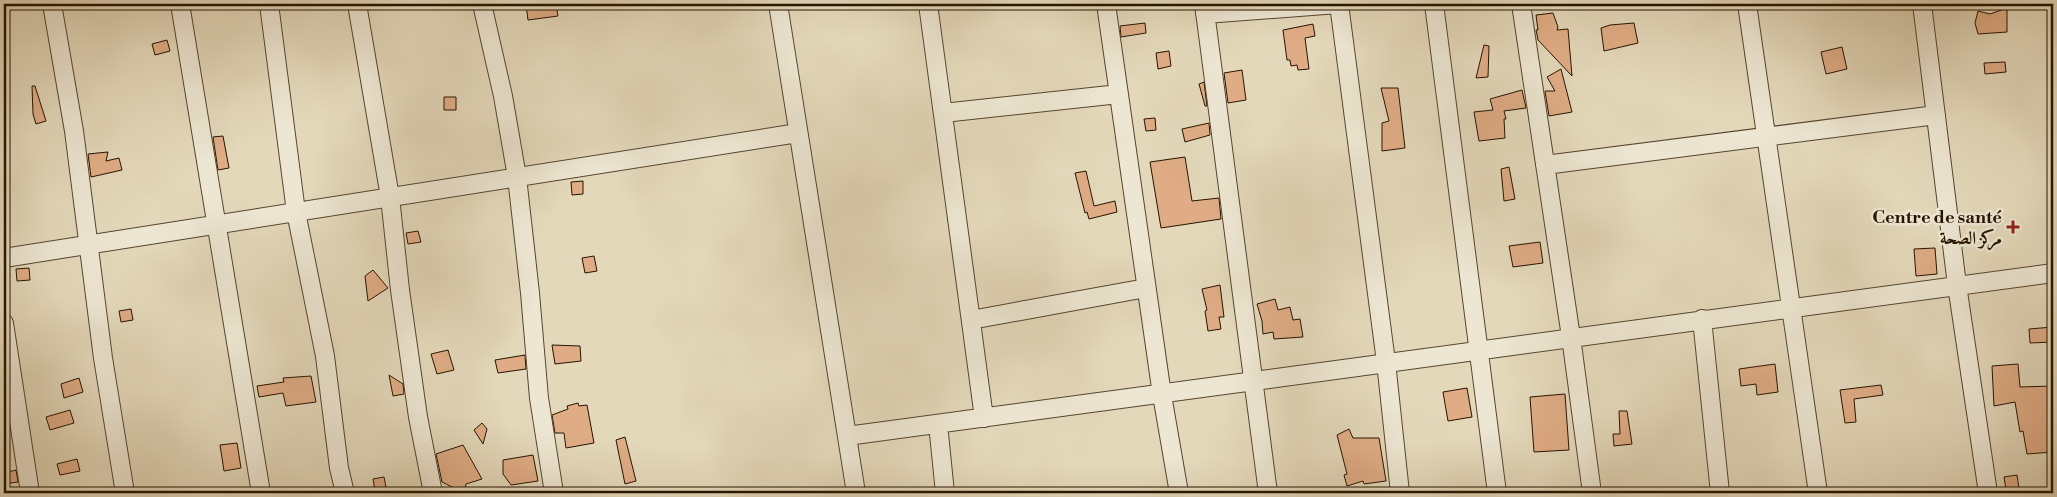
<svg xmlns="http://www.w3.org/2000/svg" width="2057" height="497" font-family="'Libre Bodoni',Amiri,serif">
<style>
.building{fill:#dfac85;stroke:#261400}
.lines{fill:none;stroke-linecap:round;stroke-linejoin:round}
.minor-casing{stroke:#55452e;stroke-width:20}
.minor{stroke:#ede6d2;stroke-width:18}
.poi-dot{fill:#8f2418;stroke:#ede6d2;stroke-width:2}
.labels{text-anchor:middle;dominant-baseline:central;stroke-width:5;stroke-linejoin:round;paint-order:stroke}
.poi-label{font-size:18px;font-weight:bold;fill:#261400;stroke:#ede6d2;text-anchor:end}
</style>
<rect width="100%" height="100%" fill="#e3d8ba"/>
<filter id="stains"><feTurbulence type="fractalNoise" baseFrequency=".004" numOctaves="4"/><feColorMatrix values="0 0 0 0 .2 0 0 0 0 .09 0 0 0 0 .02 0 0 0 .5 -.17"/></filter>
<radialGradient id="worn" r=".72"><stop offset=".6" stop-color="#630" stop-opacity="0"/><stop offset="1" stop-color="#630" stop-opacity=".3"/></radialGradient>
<path class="building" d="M526,4h30l2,12 -30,4z
M2007,8v24l-29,2 -3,-11 3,-12 12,3z
M1553,13l5,14 -1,3 11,-1 4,47 -34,-36 -2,-10h2l-2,-15z
M1145,23l1,10 -25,4 -1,-11z
M1634,23l4,20 -34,8 -3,-23 9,-3z
M1313,24l2,12 -10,2 4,31 -11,1 -1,-5 -6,1 -1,-6h-3l-4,-30z
M167,40l3,11 -15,4 -3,-11z
M1484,45l5,1 -1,31 -12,1z
M1842,47l5,22 -21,5 -5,-22z
M1169,51l2,15 -13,3 -2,-16z
M2005,62l1,10 -21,2 -1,-11z
M1561,69l11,43 -23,4 -4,-25h10l-8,-14z
M1242,70l4,30 -18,3 -4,-30z
M1204,82l3,24h-2l-6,-22z
M32,86h3l11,35 -10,3 -3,-10z
M1381,88h17l7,60 -23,3v-28l7,-2z
M1522,90l4,18 -22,3 2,8h-2l1,19 -26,3 -5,-29 19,-2 -3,-11z
M444,97h12v13h-12z
M1155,118l1,12 -10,1 -2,-12z
M1209,123l1,12 -25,7 -3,-13z
M223,136l6,32 -11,2 -5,-33z
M108,152l-2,9 13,-3 3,12 -31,7 -3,-23z
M1185,157l7,44 27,-3 2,21 -60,9 -11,-66z
M1509,167l6,32 -11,2 -3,-32z
M1086,171l8,35 21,-5 2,11 -28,7 -2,-7 -2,1 -10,-40z
M583,181v13l-11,1 -1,-13z
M418,231l3,11 -13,2 -2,-11z
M1540,242l3,21 -30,4 -4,-21z
M1935,248l2,26 -21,2 -2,-27z
M594,256l3,15 -12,2 -3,-15z
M29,268l1,12 -13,1 -1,-12z
M373,270l15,18 -20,13 -3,-25z
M1220,285l4,32h-5l2,12 -13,2 -3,-20 2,-1 -5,-21z
M1275,299l3,11 12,-3 3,13 7,-1 3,18 -29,2 -1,-7 -10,2 -1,-13 -5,-17z
M131,309l2,11 -12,2 -2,-11z
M2053,327v15l-23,1 -1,-14z
M552,345l28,1 1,15 -26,3z
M448,350l6,20 -17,4 -6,-20z
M525,355l1,14 -28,4 -3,-13z
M1775,364l3,28 -21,3 -1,-11 -15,2 -2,-17z
M2018,364l2,23 33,-1v66l-26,2 -4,-23 -3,1 -5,-30 -21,4 -2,-40z
M389,375l14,9 1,10 -11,2z
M311,376l5,26 -30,4 -3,-13 -24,4 -2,-11 27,-4 -1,-4z
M79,378l4,14 -19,6 -3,-14z
M1881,385l2,10 -29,4 2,23 -11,1 -5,-33z
M1467,388l5,29 -24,4 -5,-29z
M1565,394l4,56 -35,2 -4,-55z
M578,403l1,3 8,-1 7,38 -28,5 -2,-15h-9l-3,-18 16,-6 -1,-3z
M70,410l4,13 -24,7 -4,-13z
M1619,411h8l5,33 -18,2 -1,-12h7z
M482,423l5,6 -4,15 -9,-14z
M1349,429l4,9h26l7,43 -22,3 -1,-3 -16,5 -3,-11 3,-1 -10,-39z
M625,437l11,44 -11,3 -9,-44z
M237,443l4,25 -17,3 -4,-26z
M463,445l19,34 -16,5 -2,9 -22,-11 -6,-28z
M533,455l5,26 -27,4 -8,-11v-14z
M77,459l3,12 -20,4 -3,-11z
M16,470l2,12 -14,2v-11z
M2017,475l2,13 -13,2 -2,-13z
M384,477l2,10 -11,3 -2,-11z"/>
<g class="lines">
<g class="minor-casing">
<path id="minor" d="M52,4l22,127 29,227 22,135
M180,4l81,489
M269,4l27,208 29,144 14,112 6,25
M357,4l33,193 10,93 18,127 15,76
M482,4l21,92 14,81 13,116 9,105 15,95
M778,4l78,489
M928,4l56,414
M1106,4l56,391 17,98
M1204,4l64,489
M1339,4l47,358 14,131
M1434,4l63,489
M1521,4l50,333 21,156
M1747,4l71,489
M1922,4l35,281 31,208
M1205,14l133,-10
M943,113l176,-19
M1545,165l391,-50
M4,258l794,-125
M1702,319l18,174
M971,320l175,-32
M4,323l26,170
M938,424l7,69
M847,436l1206,-163"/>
</g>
<use href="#minor" class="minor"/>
</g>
<path class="poi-dot" d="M2010.5 219.5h5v5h5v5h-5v5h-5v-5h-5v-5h5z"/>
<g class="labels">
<g class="poi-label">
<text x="2002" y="217">Centre de santé<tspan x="2002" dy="21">مركز الصحة</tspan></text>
</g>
</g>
<rect width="2057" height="497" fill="none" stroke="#e3d8ba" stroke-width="20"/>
<rect x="5" y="5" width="2047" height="487" fill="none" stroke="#261400" stroke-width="2.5"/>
<rect x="10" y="10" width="2037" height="477" fill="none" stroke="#261400"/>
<rect width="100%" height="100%" filter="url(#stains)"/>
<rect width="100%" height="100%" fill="url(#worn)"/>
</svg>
